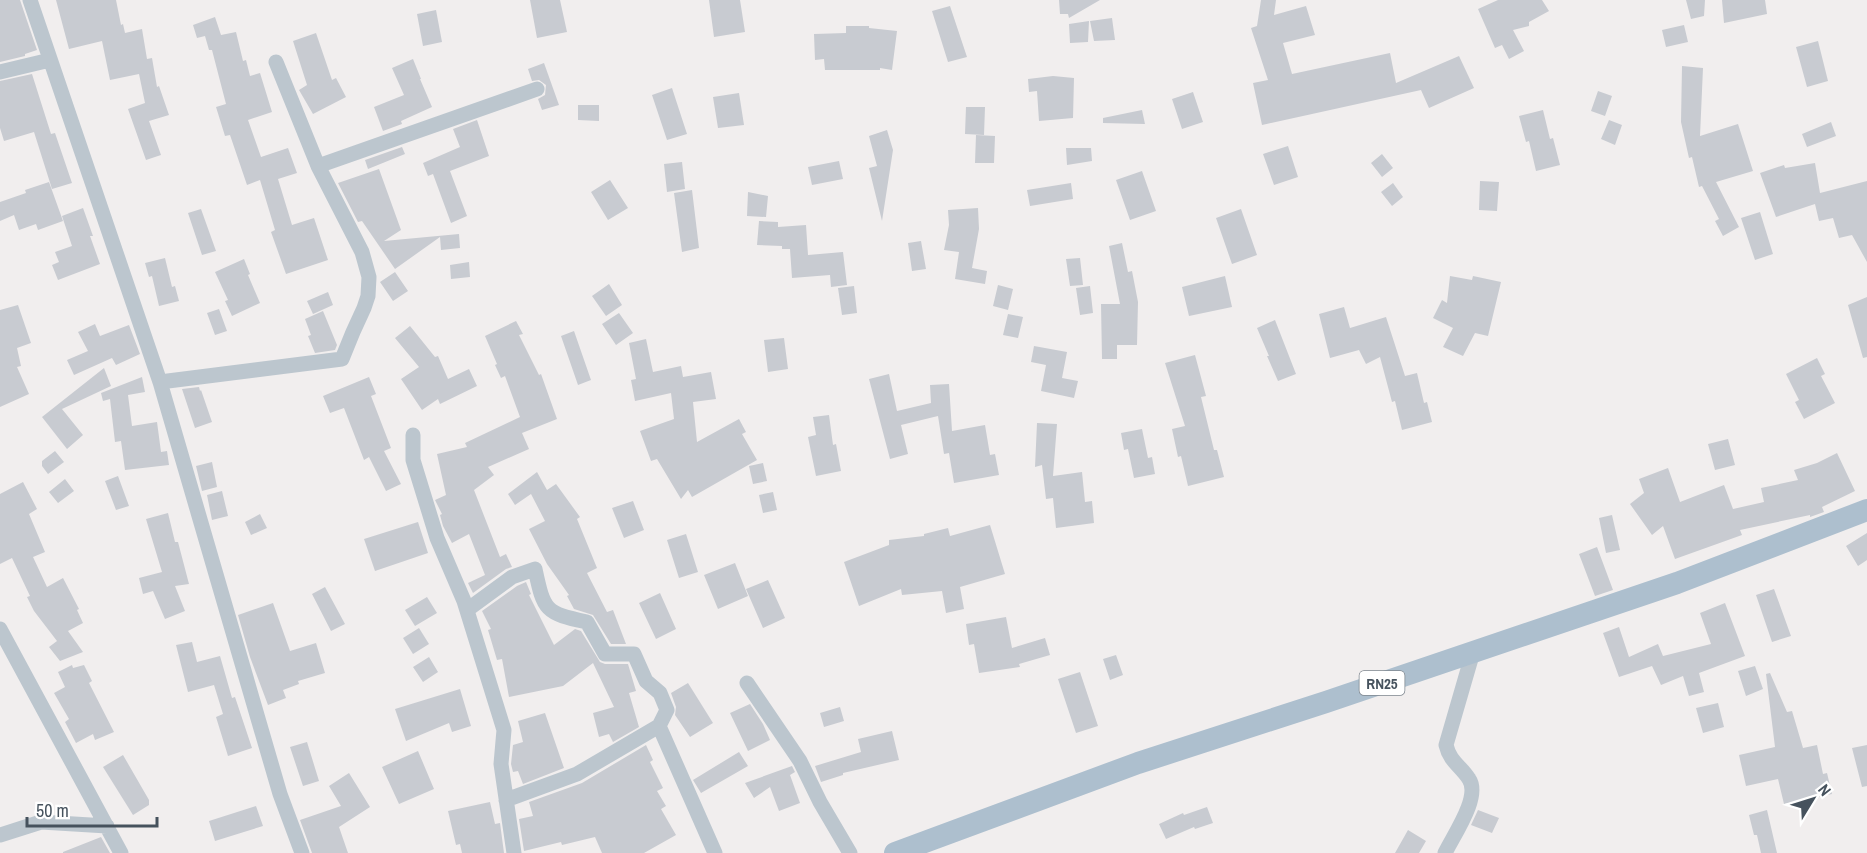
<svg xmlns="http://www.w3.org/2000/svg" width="1867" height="853" font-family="'Archivo Narrow',sans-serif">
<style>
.building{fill:#c8cbd1}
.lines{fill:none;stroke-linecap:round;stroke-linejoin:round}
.street{stroke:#bcc6ce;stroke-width:15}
.primary{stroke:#adbfce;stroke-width:22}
.labels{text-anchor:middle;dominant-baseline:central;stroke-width:5;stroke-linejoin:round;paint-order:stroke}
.shield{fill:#fff;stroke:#7e868e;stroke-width:1.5}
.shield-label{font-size:15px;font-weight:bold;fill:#46525d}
</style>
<rect width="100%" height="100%" fill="#f1eeee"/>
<path class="building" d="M0,0h20l17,50 -12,4v2l-25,6z
M56,0h60l5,25 2,-1 2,9 17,-4 5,30 5,-1 5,29 2,-1 10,29 -20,6 12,34 -15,5 -18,-51 17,-6 -6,-29 -29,6 -8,-39 -33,8z
M530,0h30l7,32 -30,6z
M709,0h31l5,32 -31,5z
M1059,0h41l-31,18 -1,-4h-8z
M1261,0h15l-2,15 32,-9 9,29 -32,8 9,31 98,-21 6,30 63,-27 15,32 -45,20 -8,-18 -159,35 -9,-42 15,-3 -17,-52 6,-2z
M1498,0h44l7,11 -20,11v4l-16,4 11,21 -15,8 -7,-14 -7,3 -17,-39z
M1686,0h19l-1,16 -13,3z
M1722,0h43l2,14 -43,9z
M950,6l17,51 -19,5 -16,-51z
M436,10l6,32 -19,4 -6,-32z
M215,17l6,18 15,-3 7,29 3,-1 4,16 10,-3 12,39 -24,8 13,37 27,-9 9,25 -19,6 14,46 22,-7 14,42 -42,14 -15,-42 4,-2 -15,-50 -13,5 -17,-50 -5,1 -9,-29 10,-3 -14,-54h-3l-4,-14 -8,2 -4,-13z
M1112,18l3,22 -21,1 -4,-20z
M1089,21l-1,21 -18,1 -1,-19z
M1684,25l4,17 -22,5 -4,-17z
M846,26h23v2l28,3 -5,39 -12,-2v2h-55l-1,-11 -9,1 -1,-26 32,-1z
M316,33l16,47 4,-2 10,19 -33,17 -14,-24 8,-5 -14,-44z
M1818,41l10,40 -21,6 -11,-40z
M413,59l8,20h-1l12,28 -31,14 1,3 -19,7 -9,-24 30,-12 -12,-27z
M544,63l15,42 -17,5 -4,-11 7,-4 1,-10 -7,-5 -7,1 -4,-12z
M1682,66l21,2 -3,68 38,-12 15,47 -37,11 23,45 -16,9 -8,-15 4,-2 -17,-33 -3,1 -7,-30 -3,1 -8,-36z
M32,74l19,60 4,-1 17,50 -20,6 -18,-57 -30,9 -4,-13v-47z
M1053,76l21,2 -1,40 -34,3 -2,-30 -8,1 -1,-13z
M672,88l15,46 -20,6 -15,-45z
M1598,91l14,5 -7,20 -14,-5z
M1193,92l10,30 -21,7 -10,-30z
M739,93l5,32 -26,3 -5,-31z
M578,105h21v16l-21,-1z
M966,107h19l-1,28 -19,-1z
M1142,110l3,14 -42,-1v-5z
M1543,110l7,29 3,-1 7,27 -24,6 -7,-30 -3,1 -7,-26z
M477,120l12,36 -39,15 17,45 -16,7 -18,-49 -5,2 -5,-13 37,-16 -7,-18z
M1609,120l13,5 -7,20 -14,-6z
M1831,122l5,14 -29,11 -5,-13z
M887,130l6,20 -11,71 -13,-53 8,-2 -8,-30z
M976,135l19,1 -1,27h-19z
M1288,146l10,31 -24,8 -11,-31z
M402,147l3,7 -37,15 -3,-9z
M1066,148h25l1,13 -25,4z
M1382,154l11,14 -11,9 -11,-14z
M839,161l4,18 -31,6 -4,-18z
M682,162l3,27 -18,3 -3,-28z
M1815,163l5,30 47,-12v81l-15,-27 -13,3 -6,-20 -14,3 -4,-17 -39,13 -16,-44 24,-8 1,3z
M379,169l22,61 -17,11 75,-7 1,14 -19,2 -1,-13 -45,32 -33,-48 -4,1 -20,-39z
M1142,171l14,40 -26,9 -14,-40z
M610,180l18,28 -20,12 -17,-28z
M1480,181l19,1 -2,29 -18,-1z
M49,182l14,39 -25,9 -2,-6 -17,6 -5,-15 -14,6v-19l26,-9 -1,-3z
M1071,183l2,16 -43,7 -3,-16z
M1393,183l10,14 -11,9 -11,-14z
M692,190l7,58 -17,4 -8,-59z
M748,192l20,4 -2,21 -19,-1z
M83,208l10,28h-3l10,28 -42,16 -6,-15 7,-3 -4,-10 17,-6 -10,-30z
M978,208l1,21 -7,39 15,3 -2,13 -30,-5 4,-27 -15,-2 5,-25 -1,-15z
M201,209l15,42 -14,4 -14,-42z
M1241,209l16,46 -25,9 -16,-46z
M1760,212l13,42 -18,6 -14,-42z
M759,221l19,1v5l28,-2 2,30 35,-3 4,33 -16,2 -1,-12 -38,3 -2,-29h-8v-3l-25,-1z
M921,241l5,28 -14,2 -4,-28z
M1122,243l6,29 4,-1 6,31 -1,43h-20v14h-15l-1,-55h19l-11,-58z
M165,258l7,29 3,-1 4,15 -20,5 -7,-30 -3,1 -4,-14z
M1080,258l3,27 -13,1 -4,-27z
M244,259l6,15 -2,1 12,28 -28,13 -7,-15 3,-1 -13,-28z
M469,262l1,15 -19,2 -1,-14z
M395,272l13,19 -15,10 -13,-19z
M1225,276l7,31 -43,9 -7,-29z
M1450,276l22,4 1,-4 28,6 -13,54 -13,-3 -12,23 -20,-9 10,-19 -20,-10 9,-18 5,3z
M609,284l13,21 -16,11 -14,-20z
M998,285l15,4 -5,21 -15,-4z
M854,286l3,27 -15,2 -4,-27z
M1090,286l3,27 -13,2 -4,-27z
M328,292l5,13 -20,9 -6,-13z
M1867,297v60l-4,1 -15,-53z
M18,305l13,38 -14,5 4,18 -4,1 12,27 -29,13v-97z
M1344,307l6,21 36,-11 19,59 12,-3 7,30 3,-1 5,20 -30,8 -7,-29 -3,1 -12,-45 -14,7 -7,-14 -29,8 -11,-44z
M219,309l8,22 -12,4 -8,-22z
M323,311l14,34 -2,5 -20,3 -7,-17 3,-1 -6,-16z
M619,313l14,20 -17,12 -14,-21z
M1008,314l15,3 -5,21 -15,-3z
M1275,320l21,54 -18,7 -11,-25h2l-12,-28z
M516,321l7,13 -4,1 20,40 2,-1 16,45 -35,14 7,16 -41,18 6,8 -20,15 26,67 6,-3 6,13 -6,2 -33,24 -5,-10 17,-8 -16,-41 -17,9 -9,-17 -3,-11 2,-1 -7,-14 11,-5 -9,-41 30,-7 -2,-4 55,-26 -15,-41 -4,2 -6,-13 2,-1 -12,-28z
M95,324l5,12 29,-11 11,29 -24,11 -4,-7 -38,17 -7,-15 21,-9 -10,-19z
M410,326l25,31 3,-1 10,23 21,-10 8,17 -37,18 -2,-5 -16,11 -21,-31 18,-12 -24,-29z
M574,331l17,49 -13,5 -17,-49z
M784,338l4,31 -20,3 -4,-32z
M646,339l7,33 28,-6 2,11 28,-5 5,27 -23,3 4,40 42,-23 7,13 -4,2 15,26 -65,37 -4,-7 -7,9 -24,-40 -6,2 -11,-30 34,-12 -3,-26 -36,8 -4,-21 5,-1 -7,-36z
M1034,346l33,6 -5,26 16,3 -4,17 -33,-7 5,-26 -15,-3z
M1195,355l11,41 -5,1 13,53h3l7,27 -36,9 -7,-30 -3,1 -6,-28 13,-3 -20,-63z
M1817,358l8,16 -4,2 14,27 -31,16 -9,-17 4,-2 -13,-26z
M104,368l7,18 -49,23 21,26 -16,14 -25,-32z
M889,374l8,37 34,-8 -1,-18 19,-1 3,47 33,-6 5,30 5,-1 4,21 -45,8 -5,-30 -5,1 -6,-38 -37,9 7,29 -18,5 -21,-80z
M142,377l3,15 -17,3 4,31 25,-4 4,30 6,-1 2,14 -44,5 -4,-29 -6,1 -5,-43 -7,2 -2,-8z
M369,377l7,17 -5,2 20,52 -7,3 17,33 -15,7 -17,-34 -5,3 -20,-52 -14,5 -7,-17z
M199,387l1,4 1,-1 11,32 -17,6 -13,-39z
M829,415l4,30 3,-1 5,27 -25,5 -8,-39 8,-2 -3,-18z
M1037,423l20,1 -4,52 29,-4 3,30 7,-1 2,22 -38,5 -3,-30 -7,1 -4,-34 -7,2z
M1142,429l6,29 4,-1 3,17 -21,4 -6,-29 -4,1 -3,-17z
M1728,439l7,26 -20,5 -7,-26z
M55,451l9,11 -16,12 -6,-8v-5z
M1837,453l18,38 -33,16 2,5 -14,5v-2l-70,15 2,5 -67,24 -12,-33 -11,9 -22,-31 14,-11 -5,-14 29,-11 12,34 44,-17 9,24 31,-7 -3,-14 37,-8 -4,-10 23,-7z
M212,462l5,25 -15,4 -6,-25z
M763,463l4,18 -14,3 -4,-18z
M537,472l10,18 9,-6 24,33 -3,2 20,49 -10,5 20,39 6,-2 13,34h-15l-18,-29 -19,-6 -7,-13 2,-1 -22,-31 -18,-35 16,-8 -14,-27 -16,11 -7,-11z
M118,476l11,30 -13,4 -11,-29z
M65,479l9,12 -16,12 -9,-11z
M23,482l14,27 -8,5 16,38 -12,5 14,30 16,-9 16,31 -2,1 6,13 -15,8 15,21 -23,9 -11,-14 8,-6 -23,-30 -7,-14 3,-1 -18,-38 -12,6v-70z
M222,491l6,25 -16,4 -5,-25z
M773,492l4,18 -14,3 -4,-18z
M633,501l11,29 -20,8 -12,-30z
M168,513l7,29h3l11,42 -14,2 10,25 -20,8 -12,-28 -10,3 -4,-16 23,-6 -16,-53z
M260,514l7,14 -16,7 -6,-13z
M1612,515l8,35 -14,3 -7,-35z
M418,522l10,31 -53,18 -11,-32z
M990,525l15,49 -45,13 4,22 -18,4 -4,-22 -40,4 -1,-6 -42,17 -15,-44 45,-17v-5l35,-4v-2l24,-6 2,8z
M1867,533v27l-9,6 -12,-20z
M686,534l12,38 -19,6 -12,-38z
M1597,547l16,43 -18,6 -16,-42z
M735,563l13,33 -30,13 -14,-34z
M768,580l17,38 -22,10 -17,-39z
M526,582l5,12 -2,1 25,50 21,-16 6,2 19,31 5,2h23l8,27 -7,2 10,34 -26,15 -4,-8 -10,3 -6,-24 21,-6 -21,-44 -30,23 -54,11 -7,-38 -5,1 -9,-30 3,-1 -9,-18 35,-25z
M325,587l20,37 -14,7 -19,-37z
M1774,589l17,47 -19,6 -16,-47z
M660,593l16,36 -20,10 -17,-36z
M427,597l10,16 -22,13 -10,-16z
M273,603l17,48 26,-8 9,30 -27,8 1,3 -16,6 3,8 -18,7 -18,-48 -12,-42z
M1725,603l20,53 -46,17 5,19 -15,4 -6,-20 -22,9 -9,-19 -33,11 -16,-44 16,-6 10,30 29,-13 5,12 48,-12 -11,-31z
M1006,617l6,31 33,-10 5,17 -31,9 1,3 -41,6 -5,-29 -5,1 -3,-21z
M419,628l10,16 -16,10 -10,-16z
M192,642l5,20 23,-6 12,42 3,-1 17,51 -24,8 -12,-39 7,-3 -9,-29 -26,7 -12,-47z
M1116,655l7,20 -13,5 -7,-21z
M429,657l9,15 -15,10 -10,-15z
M72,665l1,3 11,-3 8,16 -3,2 25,49 -19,8 -2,-6 -17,9 -11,-21 4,-3 -15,-26 11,-6 -7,-15z
M1755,666l8,23 -17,7 -8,-25z
M1080,672l18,54 -22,7 -18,-54z
M1770,673l17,39 5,-1 11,37 14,-3 6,29 4,-1 5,21 -48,10 -6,-25 -32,7 -7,-31 36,-8 -9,-73z
M688,683l25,40 -23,14 -15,-22 1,-8 -5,-14z
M460,689l11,37 -19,6 -3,-9 -43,18 -11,-32z
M1718,703l6,24 -21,6 -7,-25z
M750,704l13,20 7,16 -22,11 -18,-38z
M840,707l4,14 -20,6 -4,-14z
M545,713l19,55 -41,16 -5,-13 -5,1 -2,-8 2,-19 10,-3 -5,-21z
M892,731l7,29 -56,13v2l-22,7 -6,-16 46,-14 -3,-13z
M307,742l12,39 -16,5 -13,-39z
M646,745l7,15 -3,2 13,26 -6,3 9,15 -5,3 15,26 -32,18h-42l-7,-16 -33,8 -1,-3 -37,9 -5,-32 14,-3 -4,-14 53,-19z
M1867,745v41l-5,1 -10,-39z
M418,751l16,38 -35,15 -17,-37z
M739,752l9,14 -47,27 -8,-13z
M123,755l26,45v5l-16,10 -30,-48z
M792,766l3,6 -5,3 10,28 -21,8 -9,-24 -16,11 -9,-15z
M349,773l21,34 -31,20 9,26h-36l-12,-33 41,-14 -12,-20z
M490,802l5,22 5,-1 4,30h-42l-2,-9 -4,1 -8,-34z
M256,806l7,20 -48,15 -6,-20z
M1207,807l6,16 -18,6 -1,-2 -28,12 -7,-15 24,-11 1,2z
M1478,810l21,8 -7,15 -21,-8z
M1767,810l10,43h-16l-4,-18h-3l-5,-20z
M1408,830l18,11 -7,12h-24z
M101,837l9,16h-47v-1z"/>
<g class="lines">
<path class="street" d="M30,0l130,382 120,412 22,59
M0,72l50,-12
M318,166l219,-77
M160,382l182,-23 11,-27 11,-24 4,-12 1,-19 -7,-25 -44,-86 -42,-104
M413,435v25l24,78 27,63 40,129 -3,34 13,89
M467,610l45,-33 23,-8c9,42 10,44 52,53l18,32h29l12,27 14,12 7,17 -8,16 56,127
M0,629l121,224
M747,683l53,78 20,41 30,51
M506,800l71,-26 82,-48
M0,835l41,-13 66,4
M1445,853c8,-17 36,-56 24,-74 -8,-13 -19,-17 -23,-34l27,-93"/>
<path class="primary" d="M895,853l243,-90 188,-61 351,-119 190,-73"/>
</g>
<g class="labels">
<rect class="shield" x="1359.5" y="671" width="45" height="24" rx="4.5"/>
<g class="shield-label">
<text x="1382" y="683">RN25</text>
</g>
</g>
<g transform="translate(1813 799) rotate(52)" stroke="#ffffff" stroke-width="4.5" paint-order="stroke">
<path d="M0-4.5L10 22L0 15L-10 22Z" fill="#46525d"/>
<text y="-9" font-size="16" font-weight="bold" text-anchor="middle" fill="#46525d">N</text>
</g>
<path d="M27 817v9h130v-9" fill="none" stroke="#46525d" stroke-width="3"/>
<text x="36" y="817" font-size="18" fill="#46525d" stroke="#ffffff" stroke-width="4.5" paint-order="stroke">50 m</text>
</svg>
